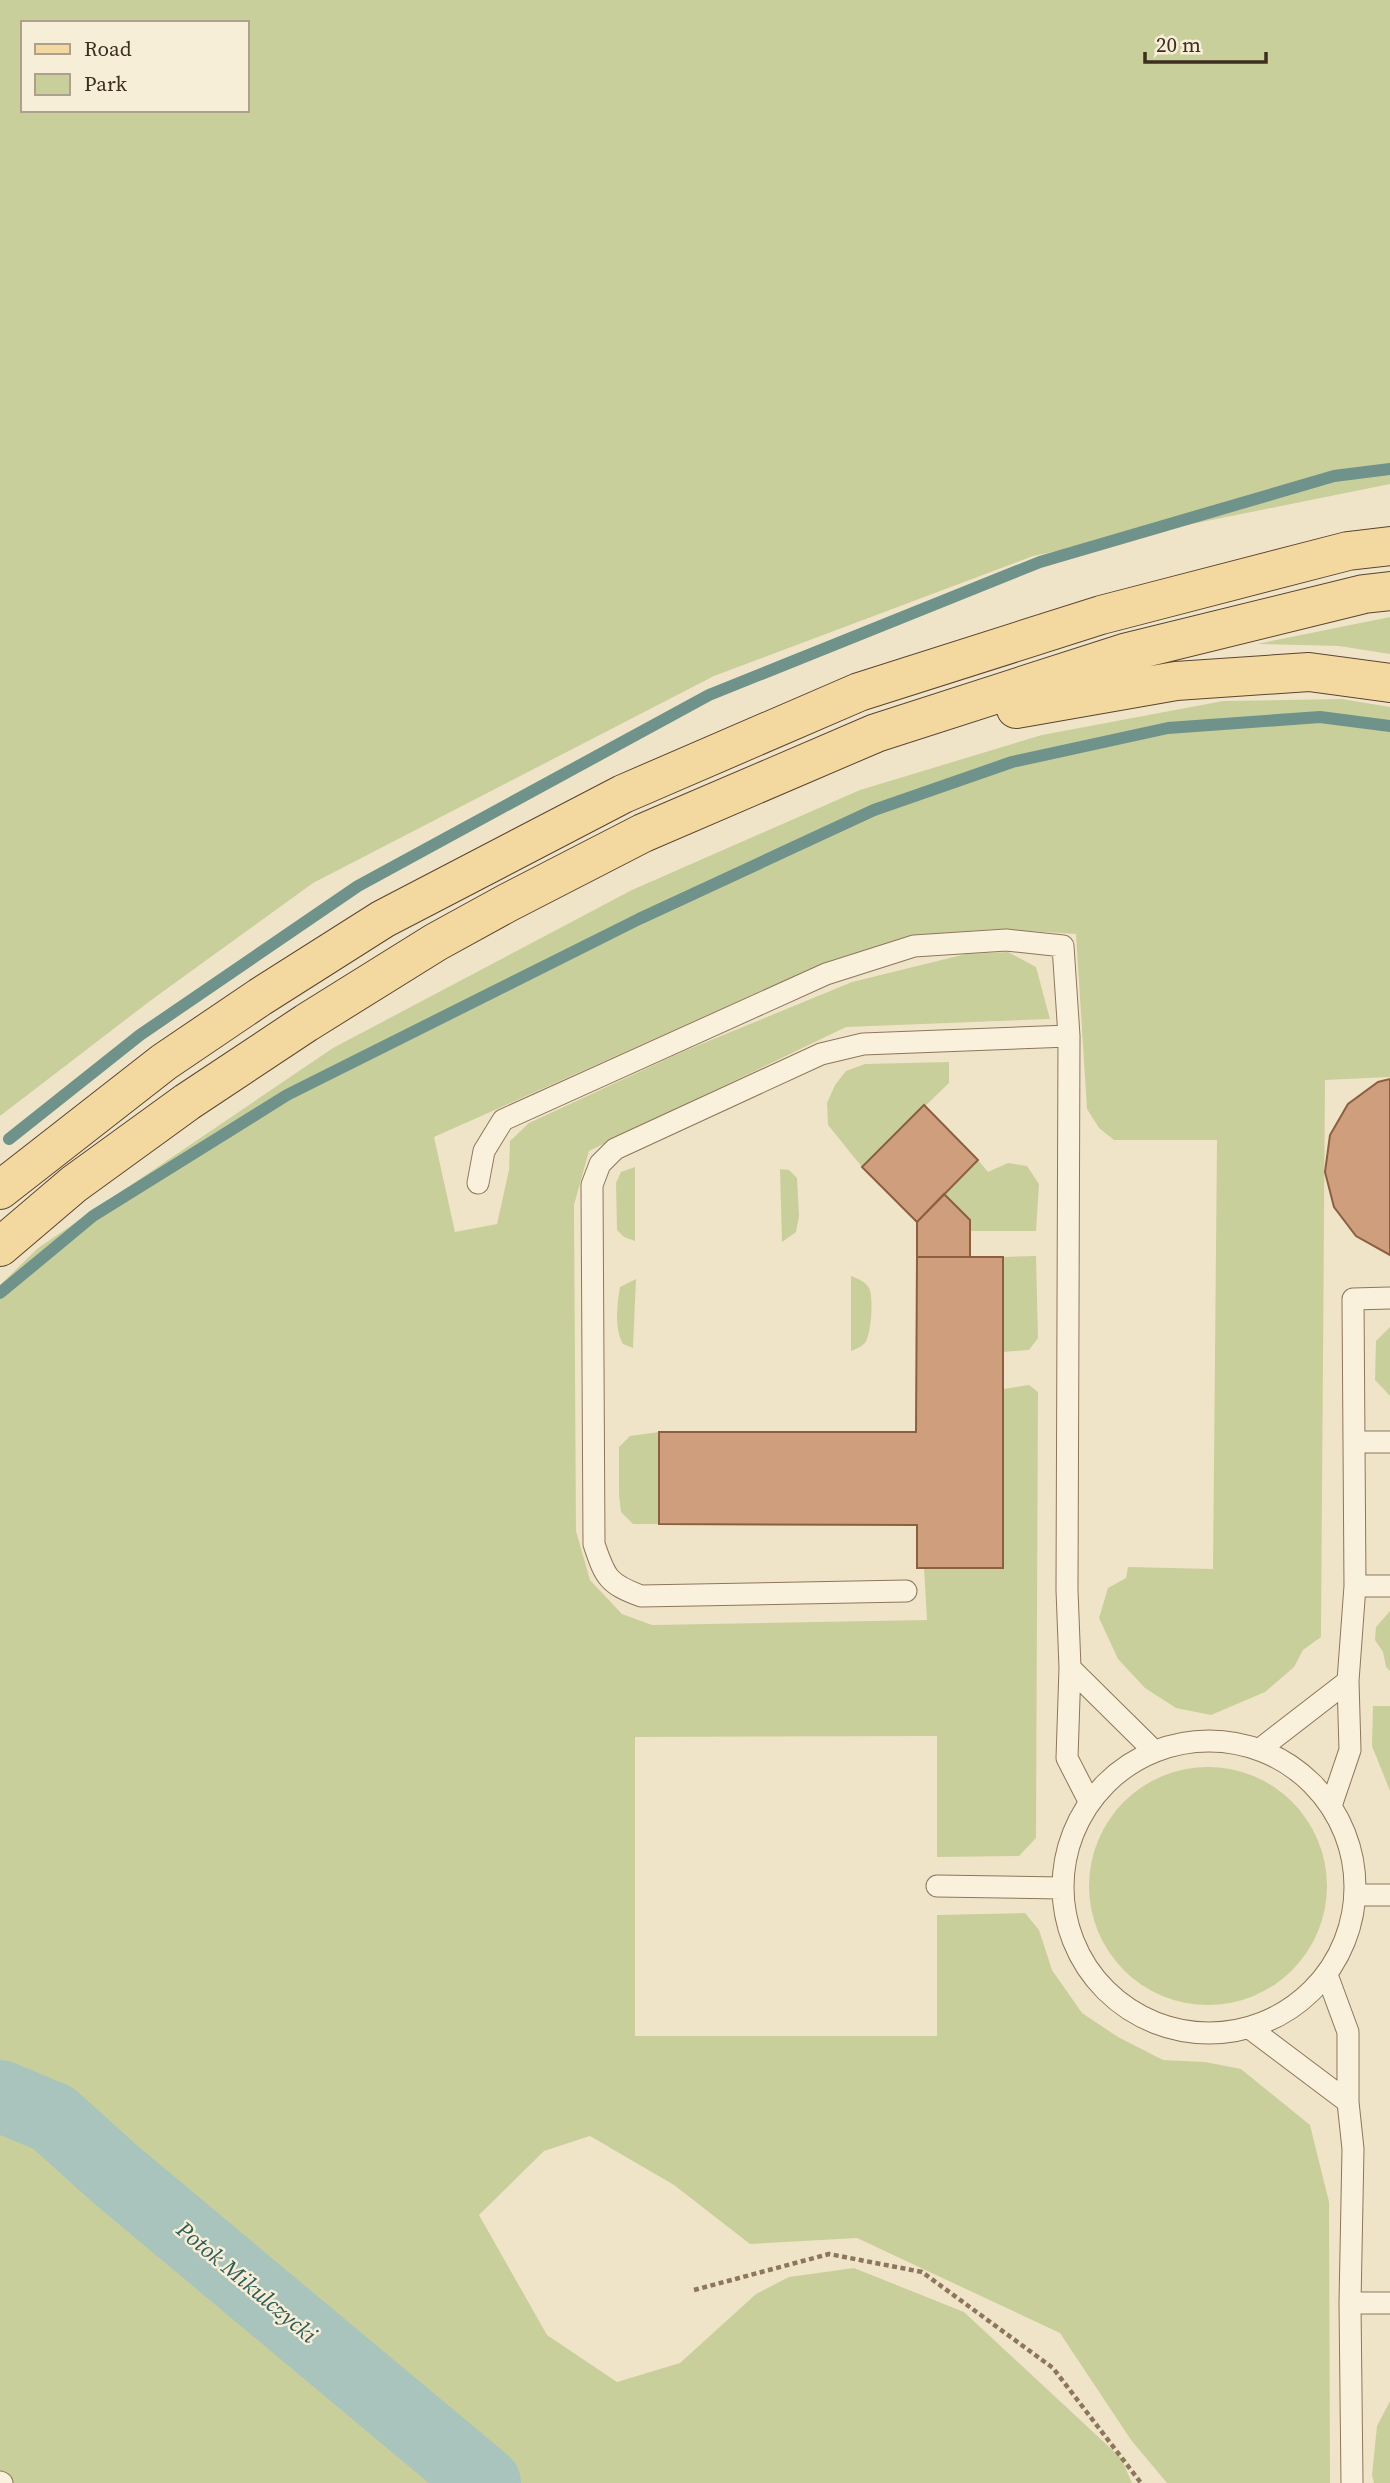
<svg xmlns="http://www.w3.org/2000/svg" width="1390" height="2483" font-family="'Source Serif 4',serif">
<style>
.green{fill:#c9cf9b;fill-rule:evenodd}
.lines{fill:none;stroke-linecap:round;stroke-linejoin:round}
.stream{stroke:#6f938a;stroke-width:12}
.river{stroke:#a9c4bc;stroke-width:72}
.building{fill:#cf9f7d;stroke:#8d5f41;stroke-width:2}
.service-casing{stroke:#8d765c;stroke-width:23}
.primary-casing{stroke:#5b4430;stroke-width:40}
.path{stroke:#8d765c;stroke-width:4.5;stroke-dasharray:5 3.5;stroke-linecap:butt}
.service{stroke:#faf1dc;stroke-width:21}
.primary{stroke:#f3d9a0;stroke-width:38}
.labels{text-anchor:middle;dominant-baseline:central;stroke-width:5;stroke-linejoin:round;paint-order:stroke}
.water-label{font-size:23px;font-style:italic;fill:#2f5d5a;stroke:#f7eed8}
</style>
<rect width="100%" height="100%" fill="#f0e4c8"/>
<path class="green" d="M0,0h1390v484l-357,72 -319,120 -401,207 -163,118 -150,115zM23,23h224v87h-224z
M1390,617v37l-51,-8 -82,-2z
M1342,699l48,8v370l-65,3 -4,557 -18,13 -9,17 -29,25 -54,23 -35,-7 -31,-20 -27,-29 -19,-41 9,-30 18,-10 2,-11 85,2 4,-429h-103l-15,-12 -12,-19 -11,-175 -80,-5 -79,6 -88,26 -395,176 21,95 42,-8 12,-54 1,-29 19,-18 153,-71 170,-70 114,-28 42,-2 28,15 14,52 -204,8 -257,124 -15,54 2,326 14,49 32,34 30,11 275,-5 -3,-52h79v-179l26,-4 9,7 -2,446 -17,18 -82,1v-121l-302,1v299h302v-121l88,-2 14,17 13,40 30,43 36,24 45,23 42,2 36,7 69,56 19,77 1,281h-163l-36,-43 -71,-107 -203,-95 -107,6 -76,-59 -84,-49 -46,15 -65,64 68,120 70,47 63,-19 76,-69 33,-17 65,-9 110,44 157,146 11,25h-1132v-1198l38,-37 295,-200 299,-158 228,-100 182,-55 181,-34z
M949,1062v21l-87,84 -34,-42 -1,-22 8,-18 11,-14 19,-7z
M978,1160l10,12 20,-9 19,3 12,18 -3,47h-66v-11l-26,-26z
M635,1167v74l-11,-4 -7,-7 -1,-47 5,-11z
M780,1169l9,1 8,8 2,38 -3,16 -14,10z
M1036,1256l2,82 -9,12 -26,2v-95z
M851,1276c7,3 14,5 18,12 5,9 2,47 -4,55 -4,4 -9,6 -14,8z
M636,1279l-3,69 -10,-4c-9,-16 -6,-39 -3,-57z
M1390,1327v69l-15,-16 1,-39z
M659,1432v92h-26l-12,-12 -2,-17v-48l11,-11z
M1390,1611v60l-4,-4 -3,-15 -8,-12 1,-13z
M1373,1706h17v85l-18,-45z
M1089 1886a119 119 0 1 1 238 0a119 119 0 1 1-238 0Z
M1390,2401v82h-16l-2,-8 5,-49z"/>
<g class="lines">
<path class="stream" d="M9,1139l131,-104 218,-149 351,-191 331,-133 294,-86 56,-7
M0,1293l93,-77 194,-121 352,-176 235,-109 138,-48 156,-34 152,-11 70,9"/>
<path class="river" d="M0,2096l53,22 62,56 370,309"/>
</g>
<path class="building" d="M1390,1079v176l-34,-19 -22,-29 -9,-35 5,-37 18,-31 30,-22z
M924,1105l54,55 -61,62 -55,-55z
M944,1194l26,26v37h-53v-35z
M917,1257h86v311h-86v-43l-258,-1v-92h257z"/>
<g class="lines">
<g class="service-casing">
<path id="service" d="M478,1183l6,-32 19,-31 323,-146 88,-28 92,-6 57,6 6,90
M1354,1442h36
M1355,1586h35
M906,1591l-265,5c-33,-12 -36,-19 -47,-52l-2,-359 8,-21 15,-15 206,-95 42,-10 206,-8 -2,554 3,78 -3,90 22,43
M1070,1668l84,83
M1063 1887a146 146 0 1 1 292 0a146 146 0 1 1-292 0Z
M1260,1749l88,-68
M1331,1806l19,-56 -2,-69 7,-95 -2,-287 37,-1
M937,1886l125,2
M1356,1895h34
M1327,1975l21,57v70l5,47 -3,154 2,180
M1251,2029l97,73
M1350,2303h40
M0,2482l2,1"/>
</g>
<g class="primary-casing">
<path id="primary" d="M1016,709l160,-28 133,-9 81,11
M0,1190l164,-128 96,-65 123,-78 240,-125 236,-102 242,-77 247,-64 42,-5
M0,1247l74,-63 113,-82 119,-79 130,-81 71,-39 136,-70 233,-100 248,-80 240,-59 26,-3"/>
</g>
<path class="path" d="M694,2290l135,-36 93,18 131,96 88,115"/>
<use href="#service" class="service"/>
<use href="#primary" class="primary"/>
</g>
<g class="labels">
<g class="water-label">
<text transform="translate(247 2282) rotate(40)">Potok Mikulczycki</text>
</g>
</g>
<rect x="21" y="21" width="228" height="91" fill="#f7eed8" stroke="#ada18e" stroke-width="2"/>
<rect x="35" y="44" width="35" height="10" fill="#f3d9a0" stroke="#ada18e" stroke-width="2"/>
<text x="84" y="56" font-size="21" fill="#3d2e20">Road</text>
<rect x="35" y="74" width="35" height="21" fill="#c9cf9b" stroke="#ada18e" stroke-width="2"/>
<text x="84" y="91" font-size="21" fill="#3d2e20">Park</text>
<path d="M1145 52v10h121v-10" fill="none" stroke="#3d2e20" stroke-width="3.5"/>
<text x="1156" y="52" font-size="21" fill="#3d2e20" stroke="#f7eed8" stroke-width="5" paint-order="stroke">20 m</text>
</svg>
